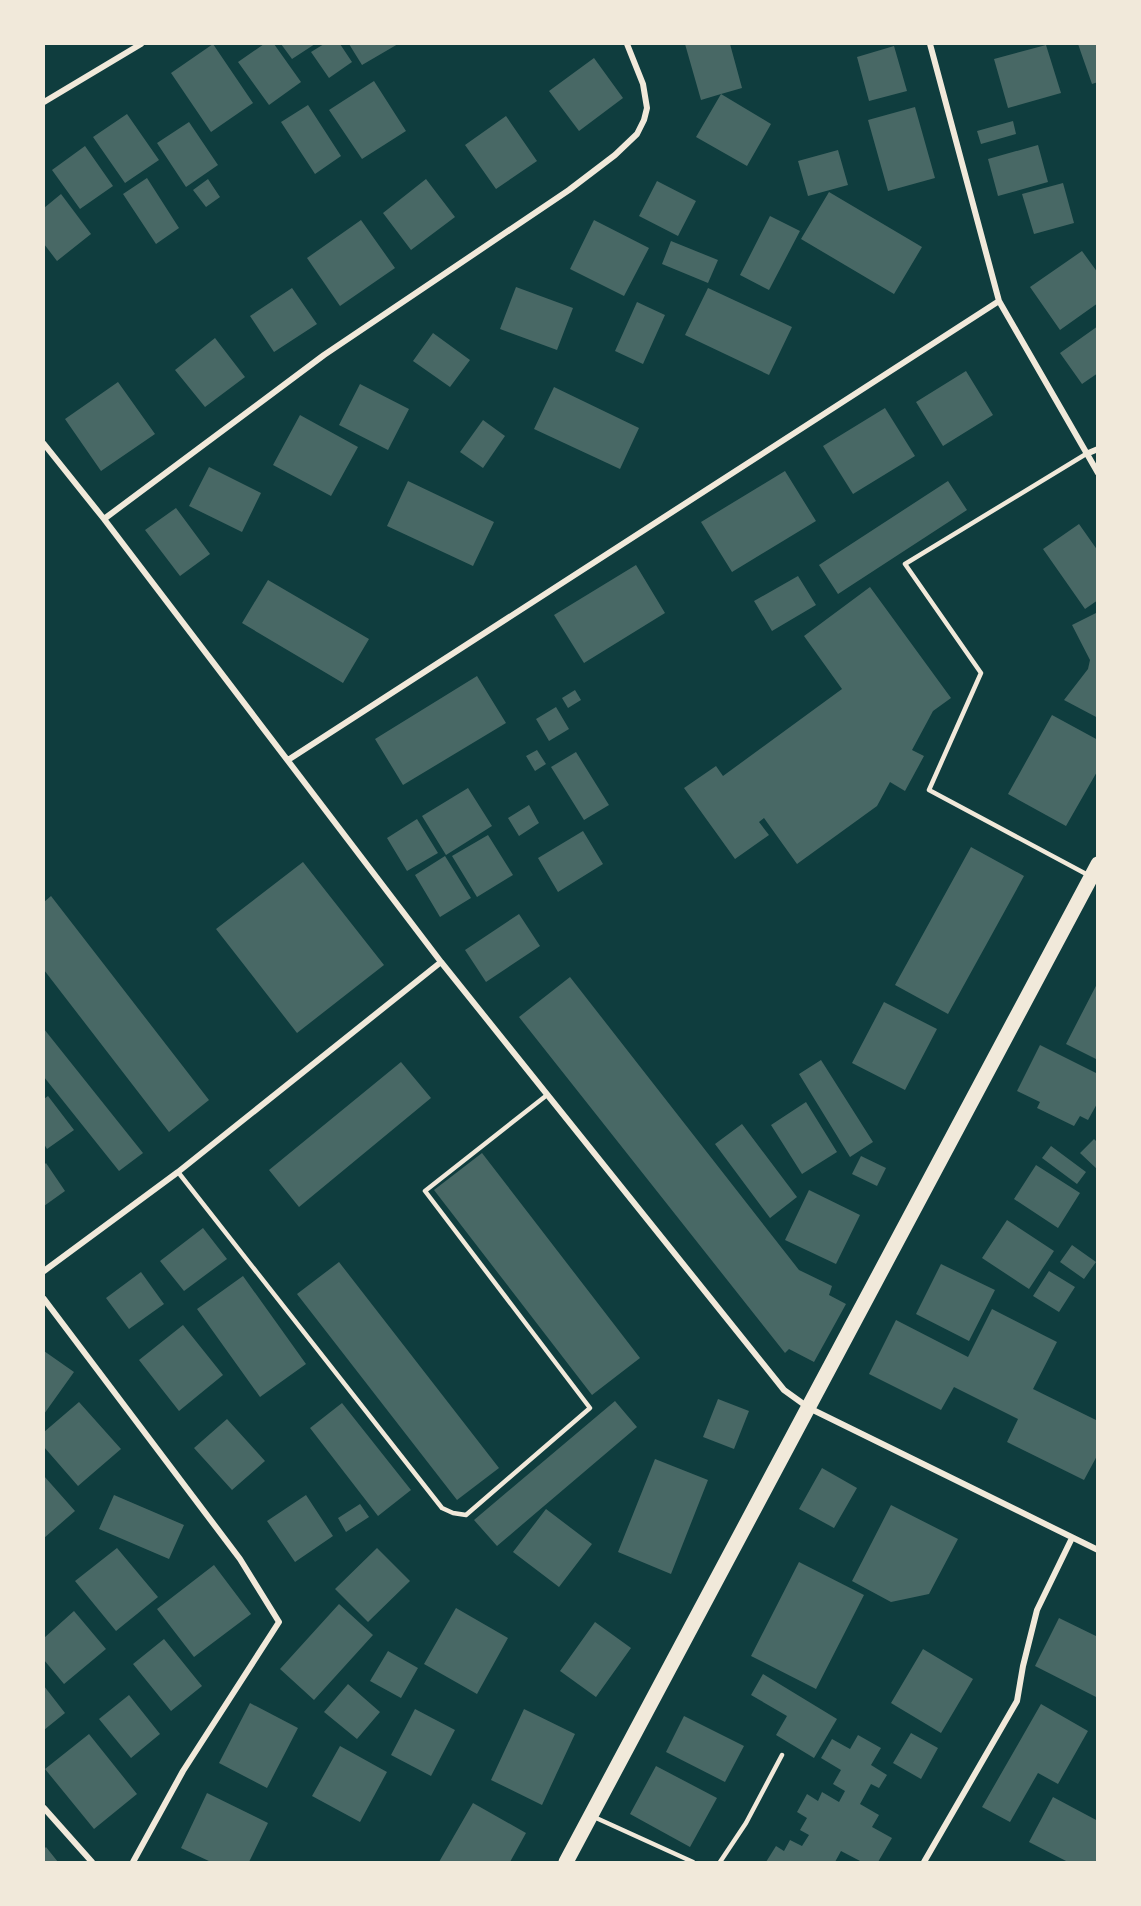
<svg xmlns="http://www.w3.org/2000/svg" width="1141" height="1906" font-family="Mulish,sans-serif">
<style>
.building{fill:#486865}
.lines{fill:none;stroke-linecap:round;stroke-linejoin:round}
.service{stroke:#f1e9da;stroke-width:4.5}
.minor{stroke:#f1e9da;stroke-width:6}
.primary{stroke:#f1e9da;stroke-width:15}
</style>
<rect width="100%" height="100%" fill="#0f3d3e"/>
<path class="building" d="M213,44l40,59 -42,29 -40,-59z
M264,44h10l27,38 -32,23 -31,-43z
M281,44h34l-23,15z
M324,44h16l12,18 -23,16 -18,-26z
M349,44h49l-36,21z
M685,44h45l12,44 -21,6 50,30 -24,42 -51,-29 25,-43 -20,6z
M1078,44h20v38l-6,2z
M1046,45l15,48 -53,15 -14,-49z
M894,46l13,45 -38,10 -12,-44z
M594,58l29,40 -44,33 -30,-40z
M374,81l32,50 -44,28 -33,-49z
M308,105l33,51 -26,18 -34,-52z
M915,107l20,71 -47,13 -20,-71z
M127,114l32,46 -34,23 -32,-46z
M506,116l31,45 -41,28 -31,-44z
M1013,121l3,13 -35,10 -4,-13z
M189,122l29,43 -32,22 -29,-44z
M1038,145l10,37 -50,14 -10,-37z
M85,146l28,40 -33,23 -28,-39z
M838,150l10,35 -40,11 -10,-35z
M147,178l32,50 -23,16 -33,-50z
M208,179l12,18 -14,10 -13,-17z
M426,179l29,38 -44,33 -28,-37z
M657,181l39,20 -18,35 -39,-20z
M1063,183l11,40 -40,11 -12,-40z
M829,192l93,55 -28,47 -93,-55z
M61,194l30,40 -34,27 -13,-17v-36z
M770,216l30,15 -31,59 -29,-15z
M361,220l34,48 -55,38 -33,-48z
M594,220l55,28 -25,48 -54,-27z
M671,241l47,19 -10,23 -46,-19z
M1082,251l16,22v30l-38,27 -30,-43z
M516,287l57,21 -16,42 -57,-21z
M292,288l25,36 -43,28 -24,-36z
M708,288l84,39 -23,48 -84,-40z
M637,302l28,13 -22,49 -28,-13z
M1098,326v47l-16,11 -22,-31z
M433,333l37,27 -20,27 -37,-26z
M215,338l30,39 -40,30 -30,-37z
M966,371l27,44 -50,31 -27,-44z
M118,382l37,52 -54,37 -36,-52z
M360,384l49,25 -21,41 -49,-25z
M554,387l85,41 -19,41 -86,-40z
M885,408l30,48 -62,38 -30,-48z
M300,415l58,32 -27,49 -58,-31z
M483,420l22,16 -22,32 -23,-16z
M209,467l52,26 -19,39 -53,-26z
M785,471l31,50 -84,51 -31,-50z
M408,481l86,41 -21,44 -86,-40z
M948,481l19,29 -129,84 -19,-29z
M176,508l34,46 -30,22 -35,-46z
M1079,524l19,27v49l-13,9 -42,-60z
M636,565l29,48 -81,50 -30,-48z
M798,576l18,29 -44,26 -18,-30z
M268,580l101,59 -26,44 -101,-60z
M870,587l81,111 -18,13 -21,39 12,6 -19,35 -15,-9 -13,24 -80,58 -33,-46 -5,4 10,13 -34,24 -51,-71 32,-22 7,10 119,-87 -38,-53z
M1098,612v106l-34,-18 24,-31 2,-9 -18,-35z
M477,676l29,47 -103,62 -28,-46z
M575,690l6,10 -13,8 -6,-10z
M556,707l13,22 -20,12 -13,-22z
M1052,715l46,25v30l-32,56 -58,-32z
M537,750l9,14 -11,7 -9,-15z
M576,752l33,53 -25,15 -33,-53z
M468,788l24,38 -46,29 -24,-39z
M529,805l10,18 -20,13 -11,-18z
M417,819l21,34 -31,18 -20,-33z
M583,831l20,33 -45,28 -20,-34z
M488,835l25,40 -36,22 -25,-41z
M971,847l53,29 -76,138 -53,-29z
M445,856l26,42 -31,19 -25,-42z
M303,862l81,103 -87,68 -81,-104z
M51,896l158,204 -40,32 -125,-162v-68z
M519,914l21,32 -54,36 -21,-32z
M570,977l229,293 33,16 -3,9 17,9 -32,58 -25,-13 -4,4 -266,-336z
M1098,982v78l-32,-16z
M884,1002l53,27 -32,61 -53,-27z
M44,1029l99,124 -24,18 -75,-94z
M1040,1045l58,29v28l-10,18 -8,-4 -6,10 -37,-18 3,-6 -23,-11z
M821,1060l52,82 -23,15 -51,-83z
M401,1062l30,36 -132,109 -30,-37z
M48,1096l26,34 -27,19 -3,-5v-45z
M806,1102l31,50 -35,22 -31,-49z
M742,1124l55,73 -27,21 -55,-74z
M1094,1139l4,4v27l-18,-17z
M1051,1146l35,26 -9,12 -35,-26z
M482,1153l158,205 -48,37 -158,-205z
M861,1156l25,12 -9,18 -25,-12z
M46,1163l19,28 -21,15v-41z
M1036,1165l44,28 -22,35 -44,-29z
M809,1190l51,25 -24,49 -51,-24z
M1007,1220l47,31 -25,38 -47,-31z
M203,1228l24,31 -43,32 -24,-30z
M1072,1245l24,17 -12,17 -24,-17z
M339,1262l160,206 -42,32 -160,-206z
M941,1264l54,26 -26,51 -53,-27z
M1049,1271l26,16 -16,25 -26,-16z
M141,1272l23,32 -35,25 -23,-31z
M243,1276l63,88 -46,33 -63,-88z
M992,1309l65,33 -24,47 65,32v33l-14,26 -77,-38 11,-23 -64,-32 -13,23 -72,-36 27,-54 72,37z
M183,1325l40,50 -44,36 -40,-51z
M44,1351l30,21 -30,42z
M718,1399l31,12 -15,38 -31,-12z
M615,1401l22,26 -140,119 -23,-26z
M79,1402l42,47 -43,37 -34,-39v-15z
M342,1403l69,87 -33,26 -68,-88z
M227,1419l38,42 -33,29 -38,-42z
M655,1459l53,21 -37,94 -53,-22z
M822,1468l35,20 -23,40 -35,-19z
M44,1476l31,35 -31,27z
M114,1495l70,30 -15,34 -70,-30z
M306,1495l27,41 -38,26 -28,-41z
M360,1504l9,13 -23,15 -8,-14z
M891,1505l67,34 -29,55 -38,8 -39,-21z
M546,1509l46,35 -33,43 -46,-35z
M117,1548l41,49 -42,34 -41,-50z
M377,1548l33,33 -42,41 -33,-33z
M799,1562l65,33 -48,94 -65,-33z
M214,1565l37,49 -57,43 -37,-48z
M339,1604l34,31 -59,65 -34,-31z
M456,1608l52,30 -31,56 -53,-30z
M74,1611l32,38 -42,35 -20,-24v-22z
M1059,1618l39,19v61l-63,-32z
M595,1622l36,26 -35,49 -36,-26z
M164,1639l38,47 -31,25 -38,-47z
M923,1649l50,30 -32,54 -50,-30z
M388,1651l30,17 -17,30 -31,-17z
M763,1674l74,45 -23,39 -38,-23 11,-19 -36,-21z
M348,1684l32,28 -23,27 -33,-27z
M44,1686l21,27 -21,17z
M129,1695l31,39 -29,24 -32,-39z
M250,1703l48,25 -31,60 -48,-25z
M1041,1704l47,27 -30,53 -20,-11 -28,49 -28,-15z
M415,1709l40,21 -24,46 -40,-21z
M524,1709l51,25 -33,71 -51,-25z
M684,1716l60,30 -19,36 -59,-30z
M911,1733l27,15 -17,31 -28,-16z
M89,1734l48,60 -43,35 -49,-60z
M858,1735l23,13 -10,17 16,10 -8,13 -8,-4 -11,20 19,11 -7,12 20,11 -14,24h-16l-21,-11 -6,11h-69l10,-16 8,5 6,-11 12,6 7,-11 -9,-5 7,-12 -10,-6 10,-18 11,7 4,-9 17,10 6,-11 -12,-7 8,-14 -20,-12 11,-19 18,10z
M340,1746l47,26 -27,50 -48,-26z
M656,1766l61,32 -27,49 -60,-33z
M207,1793l61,30 -19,39h-38l-30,-14z
M1053,1797l45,24v41h-30l-39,-20z
M473,1803l53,30 -16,29h-71z
M46,1847l12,15h-14v-13z"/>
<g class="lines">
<path class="service" d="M1086,454l-181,110 76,109 -52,117 159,85
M178,1172l264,336 11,5 13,2 124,-107 -165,-217 122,-96
M594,1817l99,45
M720,1862l26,-39 36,-68"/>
<path class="minor" d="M930,44l69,257 99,172
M44,102l97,-58
M44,444l60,75 337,443 343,428 25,18 289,142
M1086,454l12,-5
M104,519l220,-164 245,-165 46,-35 22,-21 7,-14 3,-12 -4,-24 -16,-40
M288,760l711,-459
M44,1271l134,-99 263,-210
M44,1299l196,260 39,63 -96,149 -50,91
M44,1808l48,54
M924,1862l93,-161 6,-35 14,-56 35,-72"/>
<path class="primary" d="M566,1862l532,-998"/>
</g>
<rect width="1141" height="1906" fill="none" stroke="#f1e9da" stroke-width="90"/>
</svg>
